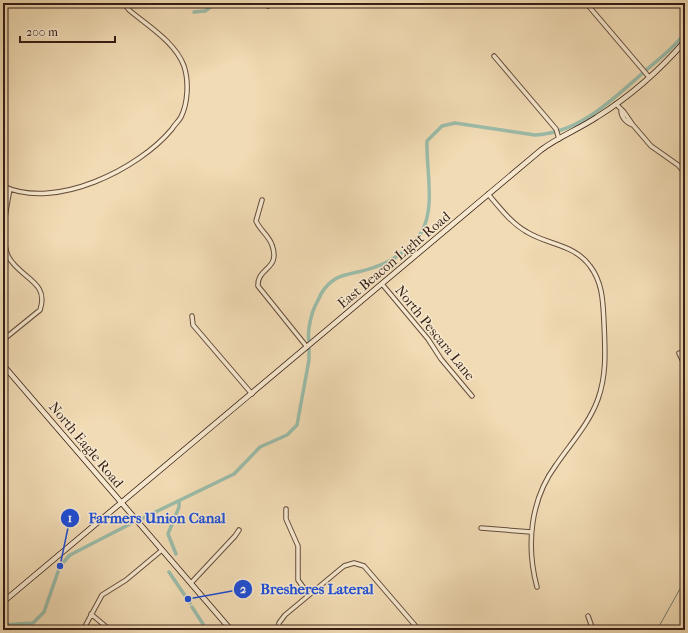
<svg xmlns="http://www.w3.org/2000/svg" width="688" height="633" font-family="'IM FELL French Canon',serif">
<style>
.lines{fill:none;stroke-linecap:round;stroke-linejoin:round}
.stream{stroke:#727c6d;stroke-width:1}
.canal{stroke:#9bbca9;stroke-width:3.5}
.street-casing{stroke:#644c3c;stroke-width:5.5}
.secondary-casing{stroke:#351d14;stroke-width:6}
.street{stroke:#f6e8ce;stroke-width:3.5}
.secondary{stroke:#f6e8ce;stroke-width:4.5}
.labels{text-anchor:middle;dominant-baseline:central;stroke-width:3;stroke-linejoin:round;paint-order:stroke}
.street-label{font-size:14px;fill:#351d14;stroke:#f6e8ce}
.leader{fill:none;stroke:#1d4ed8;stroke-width:1.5}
.callout-dot{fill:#1d4ed8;stroke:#f6e8ce;stroke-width:1.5}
.mark-label{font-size:12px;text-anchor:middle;font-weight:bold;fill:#fff}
.callout-label{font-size:15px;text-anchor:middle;font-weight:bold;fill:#1d4ed8;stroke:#f6e8ce;stroke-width:3;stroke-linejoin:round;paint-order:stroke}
</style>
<rect width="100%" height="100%" fill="#f1dbb4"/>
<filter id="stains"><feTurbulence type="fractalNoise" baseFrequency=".005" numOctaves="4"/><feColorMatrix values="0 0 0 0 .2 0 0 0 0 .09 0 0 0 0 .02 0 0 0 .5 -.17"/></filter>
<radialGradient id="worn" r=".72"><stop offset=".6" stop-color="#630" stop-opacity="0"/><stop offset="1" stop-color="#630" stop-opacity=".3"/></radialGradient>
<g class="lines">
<path class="stream" d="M657,630l28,-50"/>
<path class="canal" d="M194,12l11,-1 11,-8
M309,341c-2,-9 1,-19 3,-27 2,-7 6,-13 9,-20 14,-24 32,-18 54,-27 16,-5 37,-19 46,-34 15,-25 5,-63 6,-92l15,-15 13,-3 80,12c45,-2 78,-36 110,-64 14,-12 29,-23 40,-38
M139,520l95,-46 26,-27 27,-12 10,-10 12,-65v-11
M176,554l-8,-20 11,-27v-6
M169,572l21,31
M192,607l11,17
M3,625l30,-2 11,-11 16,-46 10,-11 64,-33"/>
<g class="street-casing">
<path id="street" d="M586,3l63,74
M268,6l4,-3
M494,56l62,73 3,10
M616,104l8,8 9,13c-7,-2 -12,-8 -12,-15
M633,125l18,21 27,19 7,8
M3,186c52,25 136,-17 169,-57 2,-4 7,-8 9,-12 7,-14 8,-36 3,-51 -9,-24 -36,-40 -55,-56l-5,-7
M488,194c12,14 23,29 39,38 21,13 47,12 63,34 13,17 13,37 14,57 1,26 3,51 -6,76 -9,25 -27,44 -42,66 -26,35 -30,81 -19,122
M262,200l-6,21c4,9 13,15 16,24 9,25 -15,22 -14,41l49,61
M382,284l46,55 13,20 31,37
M192,316l1,9 59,69
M3,340l37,-30c10,-29 -21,-32 -32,-54 -8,-20 -2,-46 2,-67
M679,353l6,13
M286,509v10l12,27v34l11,15
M481,528l50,4
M191,583l44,-47 4,-6
M91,614l19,16
M588,616l5,14
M83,630l19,-35 24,-15 36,-30
M279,630v-7l6,-8 59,-49 10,-3 10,3 55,64"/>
</g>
<g class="secondary-casing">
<path id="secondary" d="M3,365l228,265
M3,602l538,-452c17,-13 38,-21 56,-33 32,-20 63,-47 88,-76"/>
</g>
<use href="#street" class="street"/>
<use href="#secondary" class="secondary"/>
</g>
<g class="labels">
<g class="street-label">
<text transform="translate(394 260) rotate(-40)">East Beacon Light Road</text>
<text transform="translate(435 333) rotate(51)">North Pescara Lane</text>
<text transform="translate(86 445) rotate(50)">North Eagle Road</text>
</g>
</g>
<path class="leader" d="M60 566L70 518M188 599L243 589"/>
<g class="callout-dot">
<circle cx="60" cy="566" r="4"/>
<circle cx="188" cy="599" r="4"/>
<circle cx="70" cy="518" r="10"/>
<circle cx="243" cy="589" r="10"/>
</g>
<g class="mark-label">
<text x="70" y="522">1</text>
<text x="243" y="593">2</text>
</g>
<g class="callout-label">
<text x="157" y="523">Farmers Union Canal</text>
<text x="317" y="594">Bresheres Lateral</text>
</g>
<rect width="688" height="633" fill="none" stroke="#f1dbb4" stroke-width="16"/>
<rect x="4" y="4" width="680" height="625" fill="none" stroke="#351d14" stroke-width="2"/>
<rect x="8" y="8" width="672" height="617" fill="none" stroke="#351d14"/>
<path d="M20 36v6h95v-6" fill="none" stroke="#351d14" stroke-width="2"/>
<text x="26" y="36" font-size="12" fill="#351d14" stroke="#f6e8ce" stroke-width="3" paint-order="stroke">200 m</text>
<rect width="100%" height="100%" filter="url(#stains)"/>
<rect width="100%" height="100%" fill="url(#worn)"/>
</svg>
